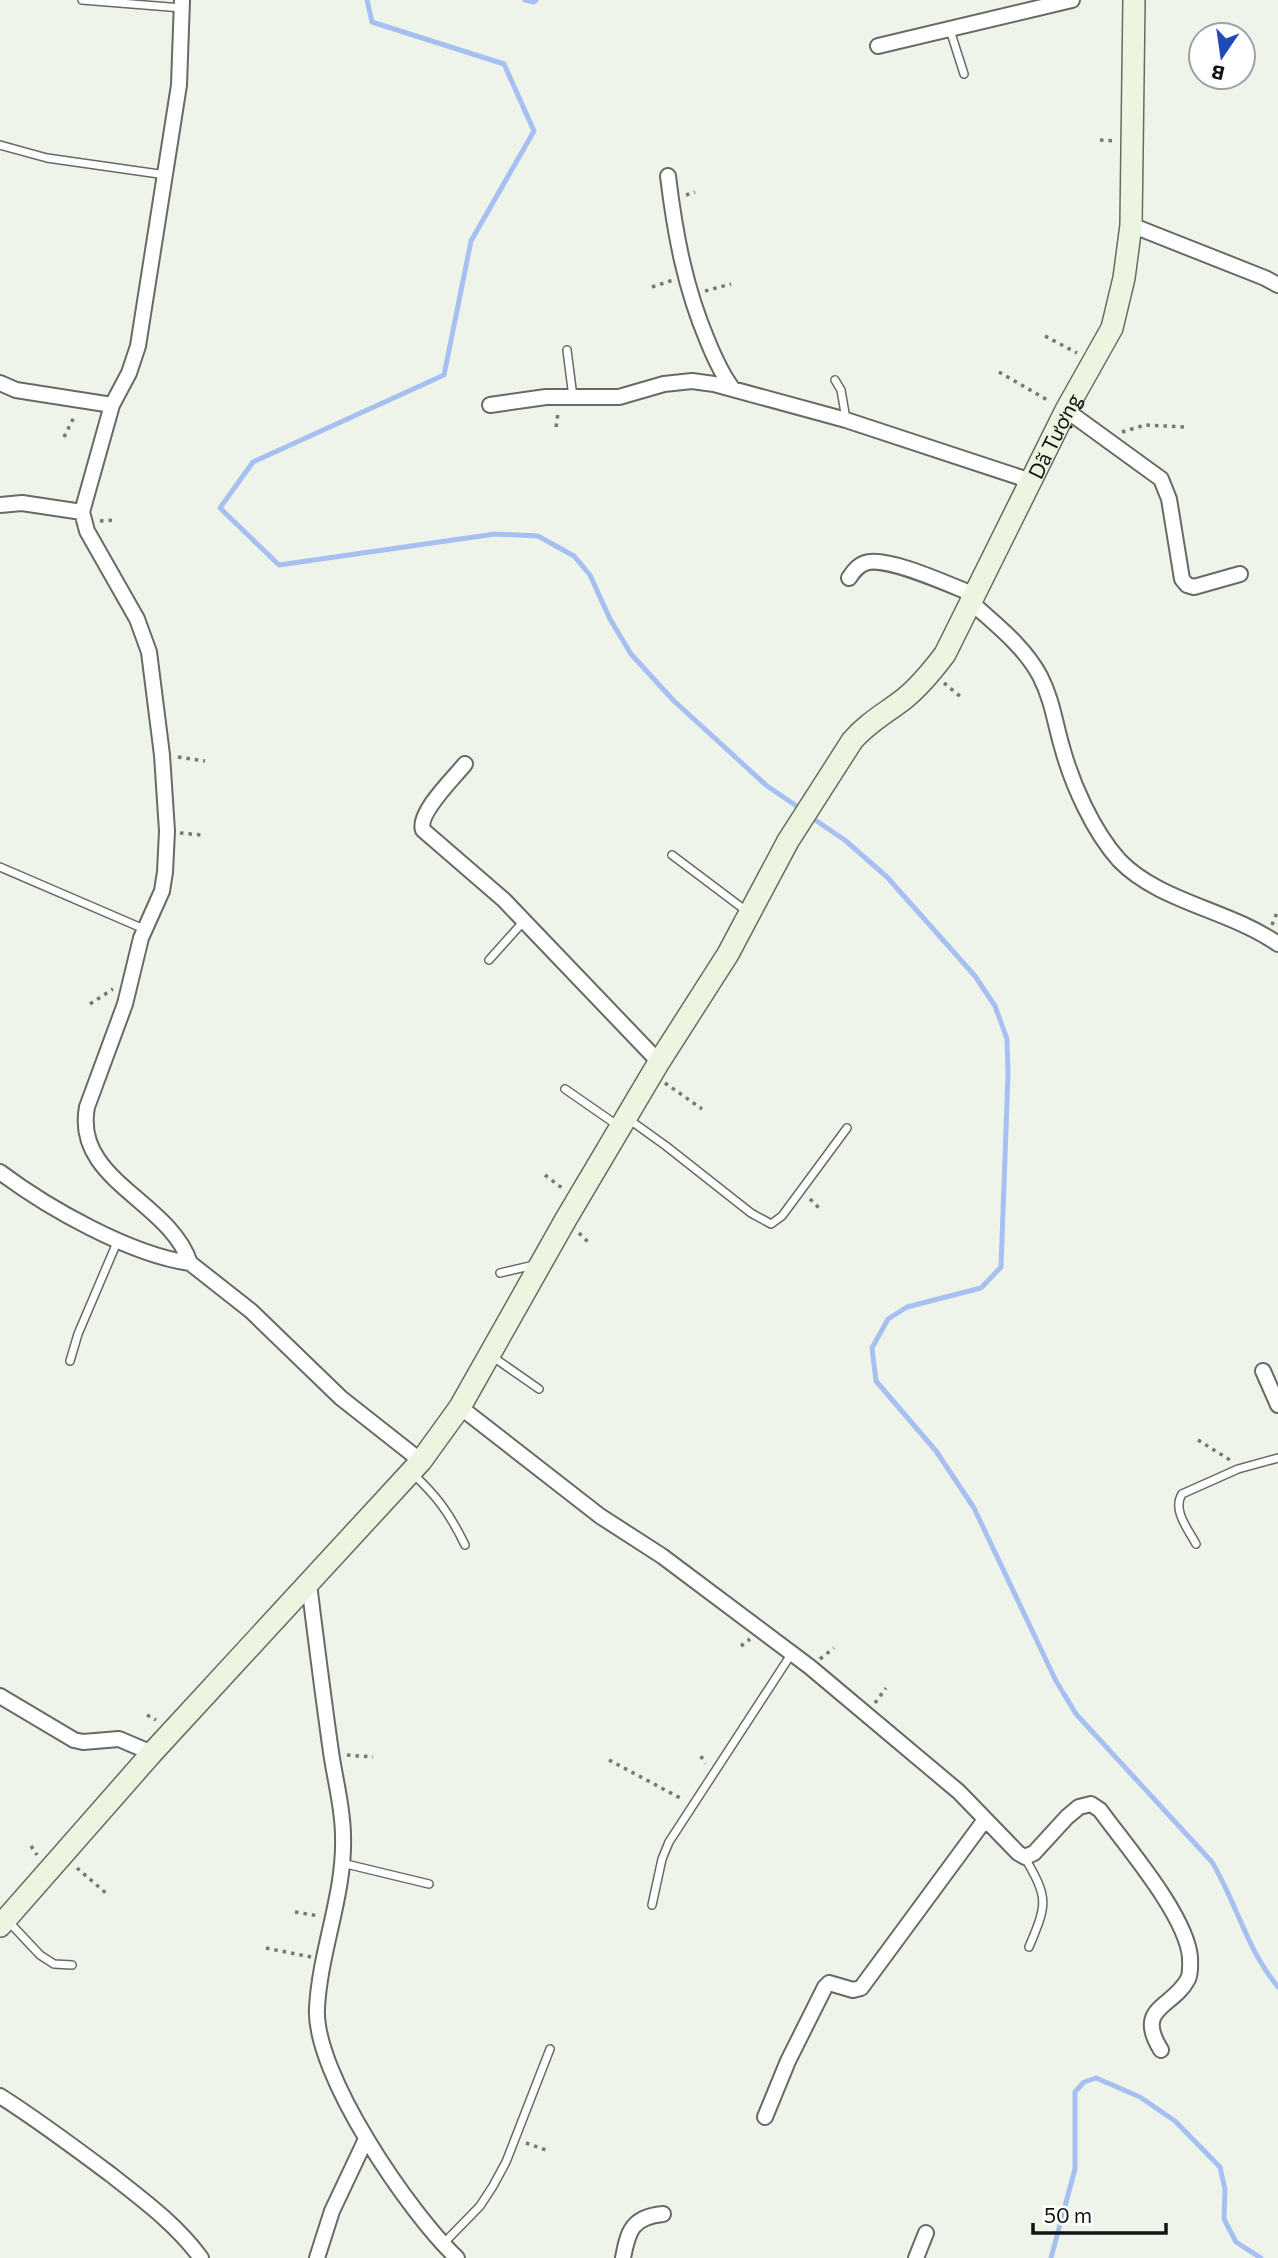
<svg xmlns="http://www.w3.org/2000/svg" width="1278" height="2258" font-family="Commissioner,sans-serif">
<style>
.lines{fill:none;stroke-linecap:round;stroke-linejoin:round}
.stream{stroke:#a7c0f2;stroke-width:5}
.lane-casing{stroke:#676b63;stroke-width:10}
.street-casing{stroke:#676b63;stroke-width:18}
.secondary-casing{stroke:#676b63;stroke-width:24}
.path{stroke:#767973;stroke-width:3.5;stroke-dasharray:3.5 5;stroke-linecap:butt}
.lane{stroke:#fff;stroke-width:7}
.street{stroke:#fff;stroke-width:14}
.secondary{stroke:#ebf5e0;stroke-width:21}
.labels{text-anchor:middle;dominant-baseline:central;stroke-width:5;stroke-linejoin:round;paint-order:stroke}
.street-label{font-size:21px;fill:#121411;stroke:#fff}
</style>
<rect width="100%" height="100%" fill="#eff4eb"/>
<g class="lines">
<path class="stream" d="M367,0l5,22 132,42 30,67 -63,110 -27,134 -191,87 -33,46 59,57 216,-31 43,2 36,20 16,19 20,44 21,35 42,46 94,86 34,23
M525,0l9,2 2,-2
M808,815l38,26 41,36 88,99 20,30 12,33 1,35 -7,193 -20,21 -74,19 -19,12 -16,29 4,33 60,70 38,57 82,173 20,33 136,148c25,42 34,86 66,125
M1051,2258l24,-89v-77l9,-10 12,-4 44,19 35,24 45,46 5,22 -1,30 12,23 25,16"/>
<g class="lane-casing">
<path id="lane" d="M82,0l100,8
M950,30l14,44
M0,145l47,13 119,17
M567,350l6,47
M835,380l6,10 5,29
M672,855l77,58
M0,867l144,62
M489,960l35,-39
M565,1089l52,36
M627,1118l39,28 85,67 20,11 11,-8 65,-88
M500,1273l34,-8
M493,1357l46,32
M70,1361l8,-27 40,-94
M412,1473c25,23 38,41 53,72
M1196,1544c-8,-15 -24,-34 -14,-50l56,-25 40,-11
M1025,1858c24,41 22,46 4,89
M342,1863l87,21
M652,1905l10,-46 7,-17 123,-189
M9,1922l31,33 14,9 18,1
M443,2244l37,-38 13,-20 13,-24 44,-113"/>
</g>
<g class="street-casing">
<path id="street" d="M182,0l-3,85 -41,261 -9,27 -17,32 -30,107 5,19 50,88 12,33 13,103 5,76 -2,41 -3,19 -21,47 -16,66 -38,103c-14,73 82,93 103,156l61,48 90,87 80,63
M878,46l194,-46
M668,176c7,58 17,112 40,166 7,17 14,33 25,47
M1131,225l134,53 13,7
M0,383l16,7 96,15
M490,405l56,-8h73l45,-13 28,-3 22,3 132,36 185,61
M1066,410l95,69 8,20 13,80 5,6 7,2 46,-13
M0,505l22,-2 60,9
M849,578c4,-6 8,-12 16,-15 21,-8 87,23 110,32
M972,603c24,22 52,43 68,73 12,23 15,47 22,71 10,37 31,84 57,113 40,42 111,50 159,84
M465,764c-11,14 -48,49 -42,66l81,70 155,162
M0,1172c48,36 131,83 190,91
M1263,1371l15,34
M460,1407l140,109 62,40 148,111 149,125 59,61 7,4 9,-4 33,-36 12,-10 12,-3 9,6c26,36 86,105 90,147 0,7 1,16 -2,22 -15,29 -54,28 -27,71
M309,1584c7,56 14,112 22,168 4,28 12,56 12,84 2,58 -23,114 -26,172 -4,65 93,206 140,250
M0,1696l74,44 9,2 36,-3 33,14
M0,2096c38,24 74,51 110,78 33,26 66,50 91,84
M765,2117l23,-56 37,-74 4,-4 24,7 8,-2 123,-167
M317,2258l15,-47 34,-72
M623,2258c5,-27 9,-41 40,-44
M916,2258l10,-25"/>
</g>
<g class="secondary-casing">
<g id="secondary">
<path id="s1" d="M0,1926l152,-173 269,-292 39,-54 106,-188 93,-157 69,-108 60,-113 64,-100c15,-18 34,-28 52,-42 16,-13 29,-29 41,-45l121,-244 46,-82 12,-50 7,-53 3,-225"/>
</g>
</g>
<path class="path" d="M1100,140l14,1
M686,195l9,-3
M652,287l21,-7
M705,291l26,-7
M1045,336l32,17
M999,372l50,29
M556,427l2,-14
M1122,432l23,-7 41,2
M64,437l11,-22
M100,521l16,-1
M944,683l17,14
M178,757l27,4
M180,833l21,2
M1272,925l6,-15
M90,1004l23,-15
M665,1083l37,26
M545,1175l17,13
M810,1199l10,10
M579,1233l10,10
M1198,1440l32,20
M741,1646l9,-7
M820,1659l14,-11
M875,1703l11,-15
M147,1715l9,5
M347,1755l26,2
M701,1756l4,8
M609,1760l75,40
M31,1846l6,9
M77,1868l30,26
M295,1912l24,4
M266,1948l45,9
M526,2143l20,7"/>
<use href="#lane" class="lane"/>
<use href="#street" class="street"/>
<use href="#secondary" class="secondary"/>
</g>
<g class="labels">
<g class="street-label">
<text stroke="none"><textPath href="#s1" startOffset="1839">Dã Tượng</textPath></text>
</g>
</g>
<g transform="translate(1222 56) rotate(193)"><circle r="33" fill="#ffffff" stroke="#a0a1a0" stroke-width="2"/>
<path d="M0-5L12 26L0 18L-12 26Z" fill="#1c4bb8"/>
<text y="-10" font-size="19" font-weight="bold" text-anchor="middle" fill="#121411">B</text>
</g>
<path d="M1033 2223v10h133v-10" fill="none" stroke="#121411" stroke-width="3.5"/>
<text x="1044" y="2223" font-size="21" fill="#121411" stroke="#ffffff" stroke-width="5" paint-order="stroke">50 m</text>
</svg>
